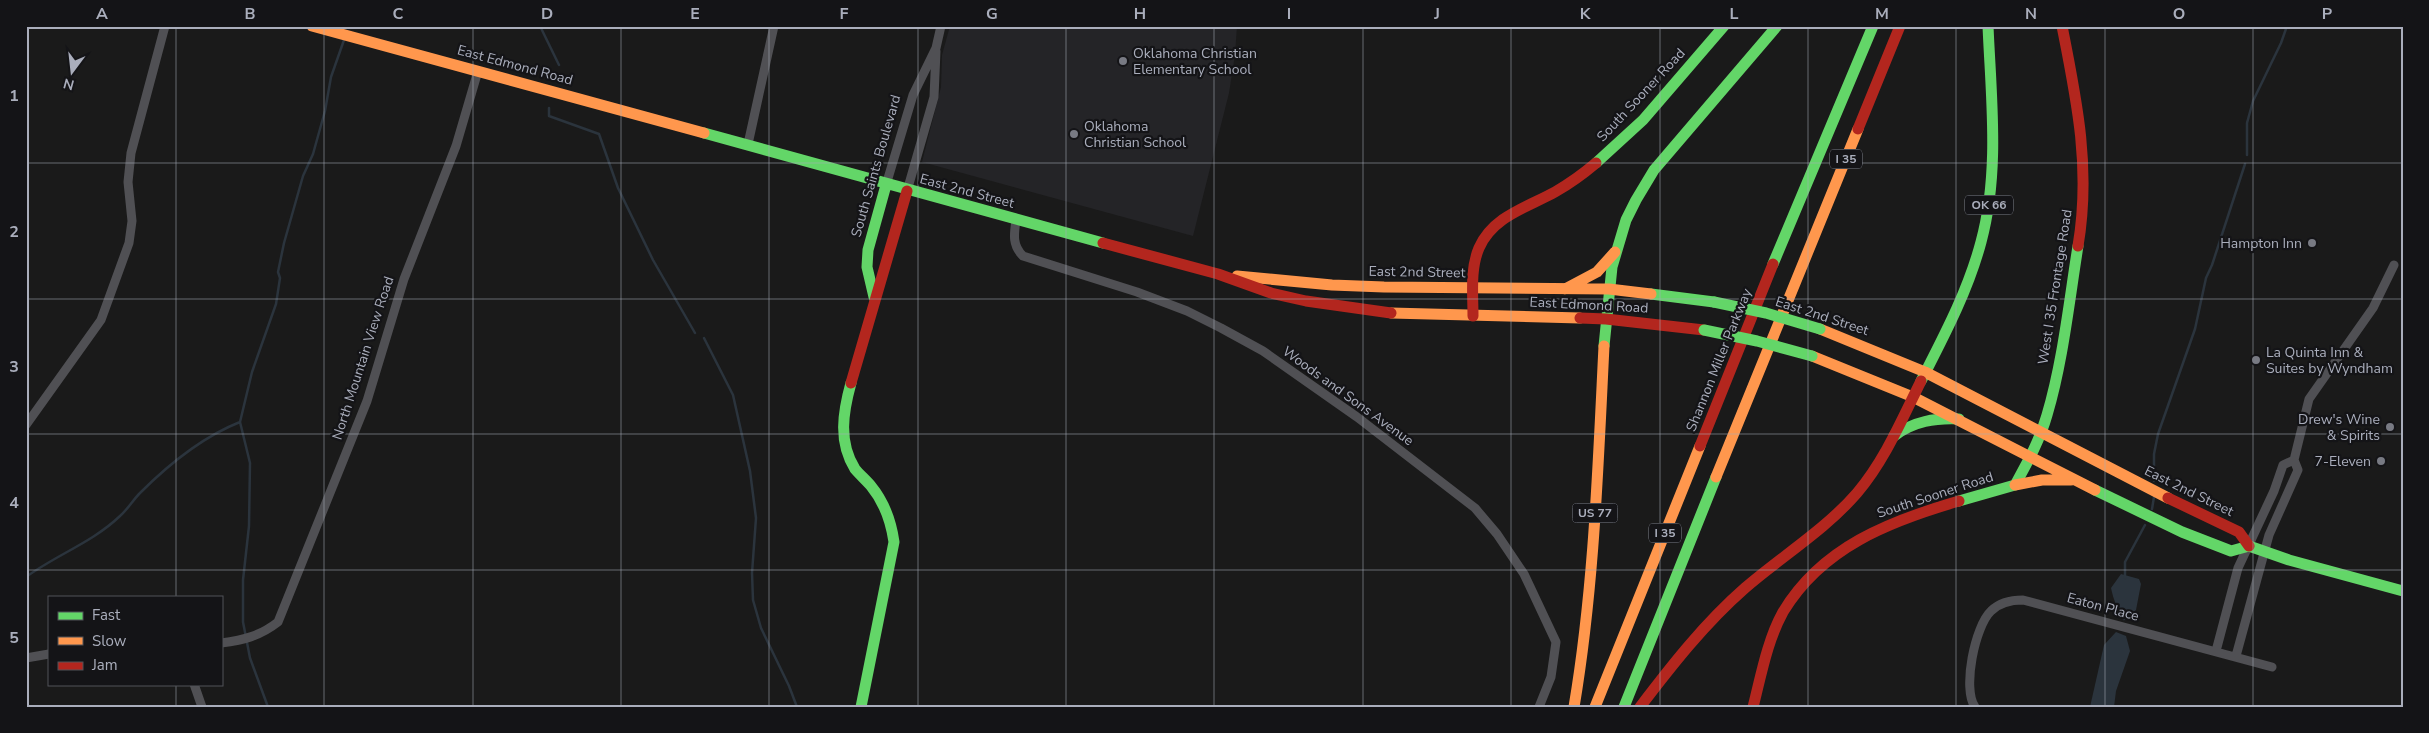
<svg xmlns="http://www.w3.org/2000/svg" width="2429" height="733" font-family="'Nunito Sans',sans-serif">
<style>
.built{fill:#242427}
.water{fill:#2b343d}
.lines{fill:none;stroke-linecap:round;stroke-linejoin:round}
.stream{stroke:#2b343d;stroke-width:2.5}
.street{stroke:#505054;stroke-width:9}
.fast{stroke:#63d668;stroke-width:11}
.slow{stroke:#ff974d;stroke-width:11}
.jam{stroke:#b3261e;stroke-width:11}
.fast-bridge{stroke:#63d668;stroke-width:11}
.grid{fill:none;stroke:#aaaebc;stroke-width:1;stroke-opacity:0.55}
.poi-dot{fill:#787a83;stroke:#141417;stroke-width:2}
.labels{text-anchor:middle;dominant-baseline:central;stroke-width:4.5;stroke-linejoin:round;paint-order:stroke}
.shield{fill:#141417;stroke:#7d808a;stroke-width:1}
.shield-label{font-size:12px;font-weight:bold;fill:#aaaebc}
.poi-label{font-size:14px;fill:#aaaebc;stroke:#141417;text-anchor:start}
.street-label{font-size:14px;fill:#aaaebc;stroke:#141417}
.neatline{fill:none;stroke:#aaaebc;stroke-width:2}
.grid-label{font-size:16px;text-anchor:middle;font-weight:bold;fill:#aaaebc}
</style>
<rect width="100%" height="100%" fill="#1a1a1a"/>
<path class="built" d="M950,26h287l-2,29 -6,38 -36,143 -271,-74 19,-75 1,-32z"/>
<path class="water" d="M2121,574l18,5 2,5 -5,26 -5,4c-14,-1 -17,-13 -20,-26z
M2116,632l10,4 4,15 -14,40 -2,16h-24l14,-62z"/>
<g class="lines">
<path class="stream" d="M540,26l19,39
M549,108v8l50,18 19,54 35,72 42,73
M2247,155v-32l6,-22 28,-58 6,-17
M704,338l29,57 17,76 6,47 -4,55 1,27 8,28 28,58 8,21
M2154,481v-27l4,-20 37,-105 11,-51 6,-13 33,-101
M2152,509l2,-12
M26,577c30,-22 67,-35 94,-61 8,-7 13,-16 20,-23 29,-29 62,-56 100,-71
M2125,578v-16l20,-37
M2124,619l2,-8
M268,707l-18,-49 -7,-36v-42l6,-54 1,-63 -10,-41 12,-50 24,-68 4,-26 -2,-6 6,-29 19,-67 10,-22 12,-43 6,-34 13,-37"/>
<path class="street" d="M748,144l26,-118
M886,185l27,-90 23,-47 5,-22
M907,191l27,-94 2,-46
M1016,220c-2,14 -4,25 7,36l114,36 50,19 34,17 42,23 94,66 118,91 22,26 27,40 32,68 -5,35 -12,30
M26,425l75,-105 28,-77 3,-22 -4,-39 3,-29 34,-127
M221,643c23,-3 39,-7 57,-21l89,-221 37,-122 52,-133 22,-75
M2216,651l22,-83 36,-77 9,-26 11,-5
M2236,656l33,-121 29,-65 -4,-10 15,-61 64,-91 21,-43
M26,658l23,-4
M194,684l8,23
M1975,707c-13,-18 0,-81 16,-96 8,-8 20,-11 32,-11l249,67"/>
<path class="fast" d="M704,133l399,110
M1596,163l47,-43 81,-94
M1773,264l100,-238
M1651,294l63,8
M874,297l-7,-30 1,-17 18,-65
M1604,346l8,-79 14,-47 10,-20 18,-30 123,-144
M1921,381c23,-45 47,-90 60,-139 19,-70 10,-145 7,-216
M851,383c-8,29 -13,59 4,86 5,6 11,11 16,17 14,17 20,35 23,56l-33,165
M1894,436c20,-15 41,-18 65,-17
M2095,490l87,42 49,19 18,-5 40,14 114,31
M1959,501l56,-16c12,-22 25,-45 32,-70 16,-54 22,-113 31,-169
M1624,707l92,-230"/>
<path class="slow" d="M312,26l392,107
M1237,276l95,9 52,2 225,2 42,5
M1565,289l32,-17 18,-20
M1391,313l189,5
M1820,329l105,43 243,126
M1812,356l101,41 182,93
M1716,477l142,-348
M2015,485l27,-5h29
M1574,707c20,-119 24,-240 30,-361
M1595,707l105,-261"/>
<path class="jam" d="M2062,26c15,75 29,143 16,220
M1858,129l42,-103
M1103,243l115,31 53,19 35,8 85,12
M1473,316c0,-22 -3,-47 6,-68 14,-32 49,-41 76,-56 14,-8 28,-18 41,-29
M1580,318l26,1 98,11
M851,383l56,-192
M1700,446l73,-182
M2168,498l71,34 10,14
M1640,707c32,-42 65,-84 105,-119 37,-32 80,-58 112,-95 28,-33 45,-74 64,-112
M1753,707c8,-31 14,-66 30,-95 39,-65 107,-91 176,-111"/>
<path class="fast-bridge" d="M1714,302l52,11 54,16
M1704,330l53,11 55,15"/>
</g>
<path class="grid" d="M176,26v571M324,26v681M473,26v681M621,26v681M769,26v681M918,26v681M1066,26v681M1214,26v681M1363,26v681M1511,26v681M1660,26v681M1808,26v681M1956,26v681M2105,26v681M2253,26v681M26,163h2377M26,299h2377M26,434h2377M26,570h2377M176,684v23"/>
<g class="poi-dot">
<circle cx="1123" cy="61" r="5"/>
<circle cx="1074" cy="134" r="5"/>
<circle cx="2312" cy="243" r="5"/>
<circle cx="2256" cy="360" r="5"/>
<circle cx="2390" cy="427" r="5"/>
<circle cx="2381" cy="461" r="5"/>
</g>
<g class="labels">
<g class="shield">
<rect x="1830" y="149.5" width="32" height="19" rx="4"/>
<rect x="1965" y="195.5" width="48" height="19" rx="4"/>
<rect x="1572.5" y="503.5" width="45" height="19" rx="4"/>
<rect x="1649" y="523.5" width="32" height="19" rx="4"/>
</g>
<g class="shield-label">
<text x="1846" y="159">I 35</text>
<text x="1989" y="205">OK 66</text>
<text x="1595" y="513">US 77</text>
<text x="1665" y="533">I 35</text>
</g>
<g class="poi-label">
<text x="1133" y="53">Oklahoma Christian<tspan x="1133" dy="16">Elementary School</tspan></text>
<text x="1084" y="126">Oklahoma<tspan x="1084" dy="16">Christian School</tspan></text>
<text x="2302" y="243" text-anchor="end">Hampton Inn</text>
<text x="2266" y="352">La Quinta Inn &amp;<tspan x="2266" dy="16">Suites by Wyndham</tspan></text>
<text x="2380" y="419" text-anchor="end">Drew's Wine<tspan x="2380" dy="16">&amp; Spirits</tspan></text>
<text x="2371" y="461" text-anchor="end">7-Eleven</text>
</g>
<g class="street-label">
<text transform="translate(515 65) rotate(15)">East Edmond Road</text>
<text transform="translate(1641 95) rotate(-47)">South Sooner Road</text>
<text transform="translate(876 166) rotate(-74)">South Saints Boulevard</text>
<text transform="translate(967 191) rotate(15)">East 2nd Street</text>
<text transform="translate(1417 272) rotate(1)">East 2nd Street</text>
<text transform="translate(2055 287) rotate(-81)">West I 35 Frontage Road</text>
<text transform="translate(1589 305) rotate(3)">East Edmond Road</text>
<text transform="translate(1822 316) rotate(18)">East 2nd Street</text>
<text transform="translate(363 358) rotate(-72)">North Mountain View Road</text>
<text transform="translate(1719 360) rotate(-68)">Shannon Miller Parkway</text>
<text transform="translate(1348 396) rotate(36)">Woods and Sons Avenue</text>
<text transform="translate(2189 491) rotate(26)">East 2nd Street</text>
<text transform="translate(1935 495) rotate(-18)">South Sooner Road</text>
<text transform="translate(2103 607) rotate(15)">Eaton Place</text>
</g>
</g>
<rect width="2429" height="733" fill="none" stroke="#141417" stroke-width="55"/>
<rect x="48" y="596" width="175" height="90" fill="#141417" stroke="#505259"/>
<rect x="58" y="612" width="25" height="8" fill="#63d668" stroke="#505259"/>
<text x="92" y="620" font-size="15" fill="#aaaebc">Fast</text>
<rect x="58" y="637" width="25" height="8" fill="#ff974d" stroke="#505259"/>
<text x="92" y="646" font-size="15" fill="#aaaebc">Slow</text>
<rect x="58" y="662" width="25" height="8" fill="#b3261e" stroke="#505259"/>
<text x="92" y="670" font-size="15" fill="#aaaebc">Jam</text>
<g transform="translate(72 72) rotate(195)" stroke="#141417" stroke-width="4" paint-order="stroke">
<path d="M0-4L9 19L0 12L-9 19Z" fill="#aaaebc"/>
<text y="-8" font-size="14" font-weight="bold" text-anchor="middle" fill="#aaaebc">N</text>
</g>
<rect x="28" y="28" width="2374" height="678" class="neatline"/>
<g class="grid-label">
<text x="102" y="19">A</text>
<text x="250" y="19">B</text>
<text x="398" y="19">C</text>
<text x="547" y="19">D</text>
<text x="695" y="19">E</text>
<text x="844" y="19">F</text>
<text x="992" y="19">G</text>
<text x="1140" y="19">H</text>
<text x="1289" y="19">I</text>
<text x="1437" y="19">J</text>
<text x="1585" y="19">K</text>
<text x="1734" y="19">L</text>
<text x="1882" y="19">M</text>
<text x="2031" y="19">N</text>
<text x="2179" y="19">O</text>
<text x="2327" y="19">P</text>
<text x="14" y="101">1</text>
<text x="14" y="237">2</text>
<text x="14" y="372">3</text>
<text x="14" y="508">4</text>
<text x="14" y="643">5</text>
</g>
</svg>
